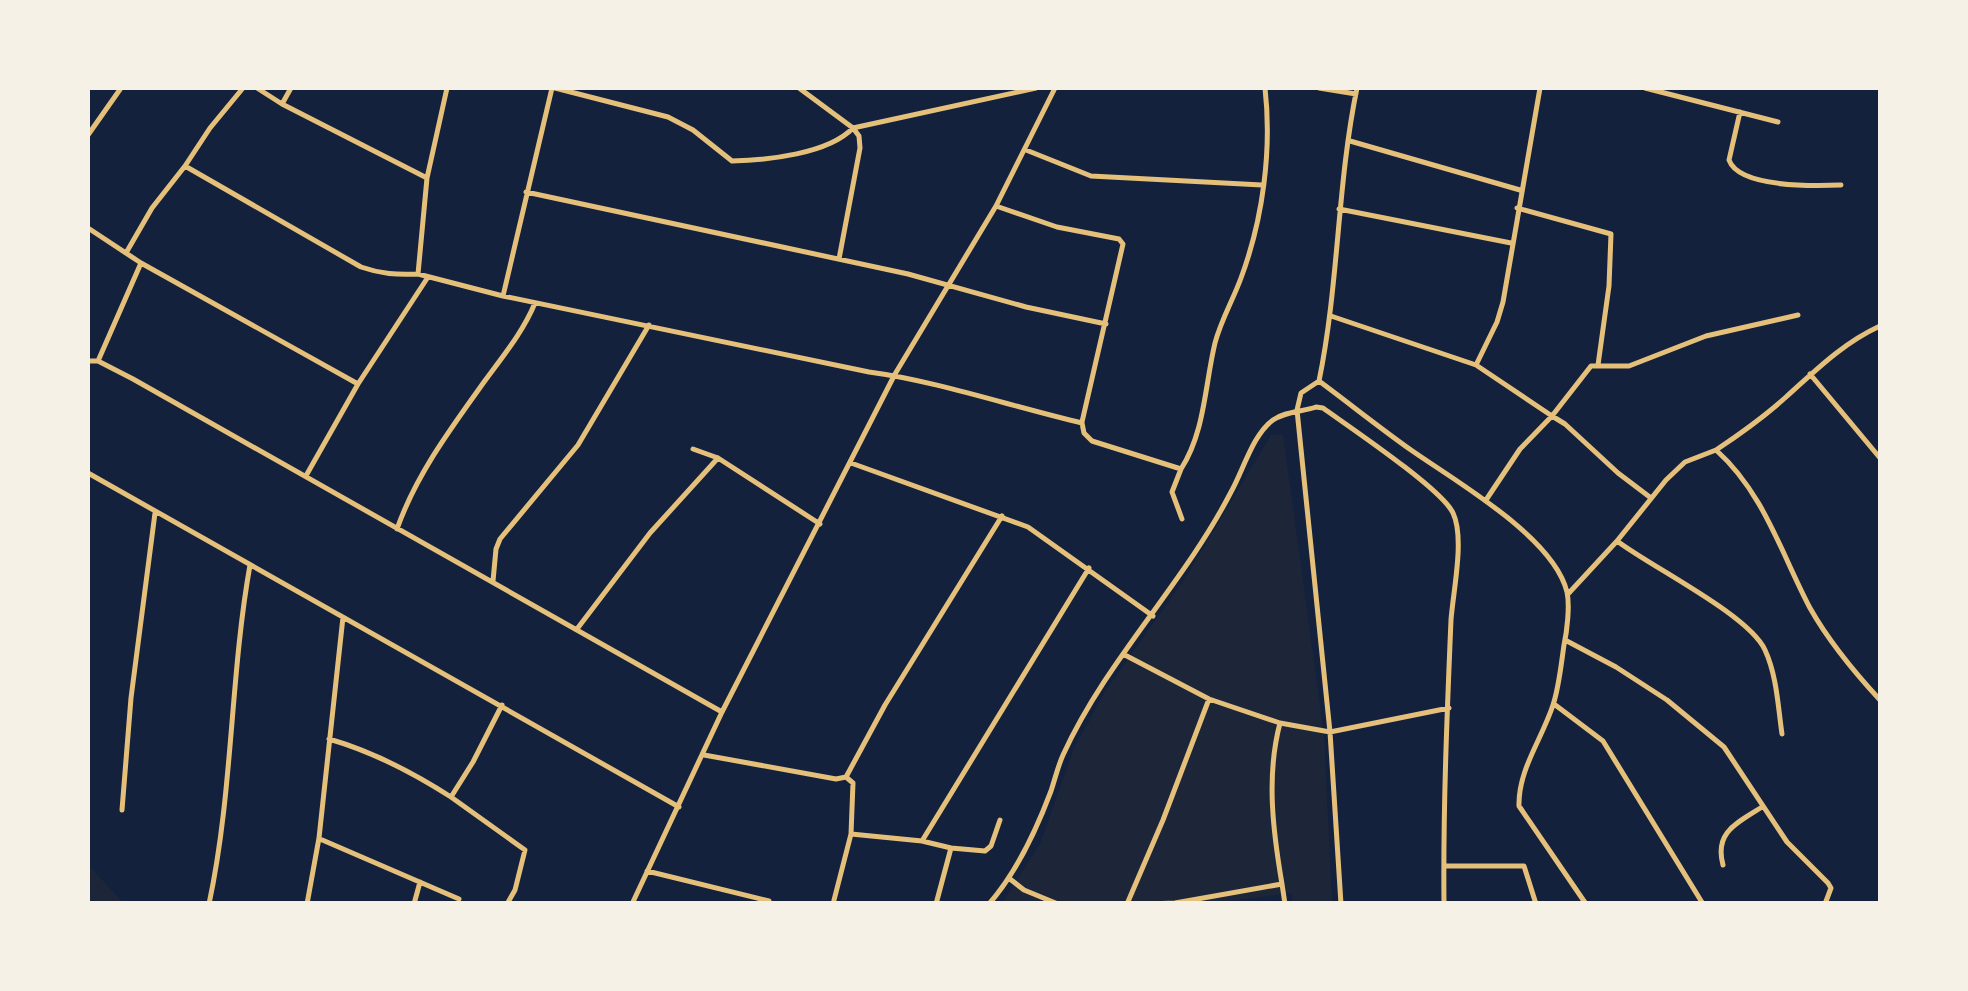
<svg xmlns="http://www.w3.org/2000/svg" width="1968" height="991" font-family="Raleway,sans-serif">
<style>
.green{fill:#1d2539}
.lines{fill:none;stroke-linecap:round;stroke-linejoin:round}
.minor{stroke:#e5c07b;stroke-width:5}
</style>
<rect width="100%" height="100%" fill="#14213d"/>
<path class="green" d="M1271,435h12l41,300 8,168h-39l-2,-10 -82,11h-202l-3,-4 36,-56 34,-96 32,-58 80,-113z
M88,865l36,38h-36z"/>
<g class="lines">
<path class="minor" d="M243,88l-33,40 -25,38 176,101c20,7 36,8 57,7l9,-96 20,-90
M257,88l25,16 145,74
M555,88l113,29 25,13 39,31c36,-1 96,-7 121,-33l6,8 1,12 -21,111
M799,88l54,40 183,-40
M1319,88l37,6
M1645,88l133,34
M282,104l9,-16
M1740,112l-11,48c10,28 87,26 112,25
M88,135l33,-47
M1350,141l170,49
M1026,150l65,26 171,9
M526,192l382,82 118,33 80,17
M996,206l61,21 62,12 4,5 -41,178
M1517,208l94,26 -2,52 -11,79
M1339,209l172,34
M88,228l53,35 217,121
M126,253l26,-45 33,-42
M418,274l85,22 366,76c68,9 144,35 213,51l2,10 8,8 89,28c24,-37 24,-85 34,-126 6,-23 18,-43 26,-65 22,-59 31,-128 24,-190
M503,296l49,-208
M1331,316l145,49 76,51 39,-50h38l77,-30 92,-21
M88,361h10l35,18 589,333
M98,361l43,-98
M1476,365l21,-43 6,-20 37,-214
M1810,374l70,84
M1319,381c31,23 61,47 92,69 44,31 143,87 156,142 3,14 0,39 -3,53 -3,20 -5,42 -11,60 -11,34 -35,65 -34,101l67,98
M693,449l25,9 102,66
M1716,450c24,-16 48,-33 70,-53 30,-27 57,-54 94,-71
M851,463l177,64 125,89
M1181,469l-9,23 10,27
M88,473l591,334
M307,474l51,-90 70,-107
M1486,500l34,-51 32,-33 13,8 53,49 33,25
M397,529c19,-54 54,-101 87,-147 19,-26 39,-50 51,-79
M1617,541c36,27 132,74 148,109 12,26 13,57 17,84
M493,581l3,-32 4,-10 78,-94 71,-120
M1568,594l49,-53 49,-61 19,-18 31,-12c48,43 65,103 94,158 18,32 46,66 70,92
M577,629l73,-96 68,-75
M1565,640l51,27 51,33 57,47 63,95 41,41 3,5 -6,16
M1123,654l86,45 71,24c-14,53 -7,108 2,161
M1554,704l49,37 100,163
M1280,723l50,9 119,-24
M329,739c45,13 83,33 122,58l22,-35 29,-57
M704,755l132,24 10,-2 7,6 -2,51 -18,70
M846,777l39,-72 117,-189
M451,797l74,53 -10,40 -8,14
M122,810l9,-112 24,-185
M851,834l71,7 29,7 -15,56
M320,839l139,60
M922,841l167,-273
M951,848l34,3 6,-5 9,-26
M1723,865c-9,-33 14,-42 39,-58
M1444,866h80l12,38
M647,871l122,30
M1010,879l14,11 34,14
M209,904c24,-112 21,-227 41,-339
M307,904l12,-66 24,-221
M414,904l6,-22
M632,904l90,-192 173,-338 101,-168 59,-118
M989,904c28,-32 47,-73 62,-113 4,-12 7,-25 12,-36 44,-96 120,-170 168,-263 12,-21 22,-58 42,-72 13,-9 29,-8 43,-13l7,1c25,18 119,81 130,105 12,25 0,79 -2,107 -4,94 -8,189 -7,284
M1127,904l36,-84 46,-121
M1149,904l26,-1 107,-19 3,20
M1341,904l-11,-172 -33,-322 4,-17 18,-12c20,-97 18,-197 38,-293"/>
</g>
<rect width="1968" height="991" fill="none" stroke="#f6f1e7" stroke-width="180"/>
</svg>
